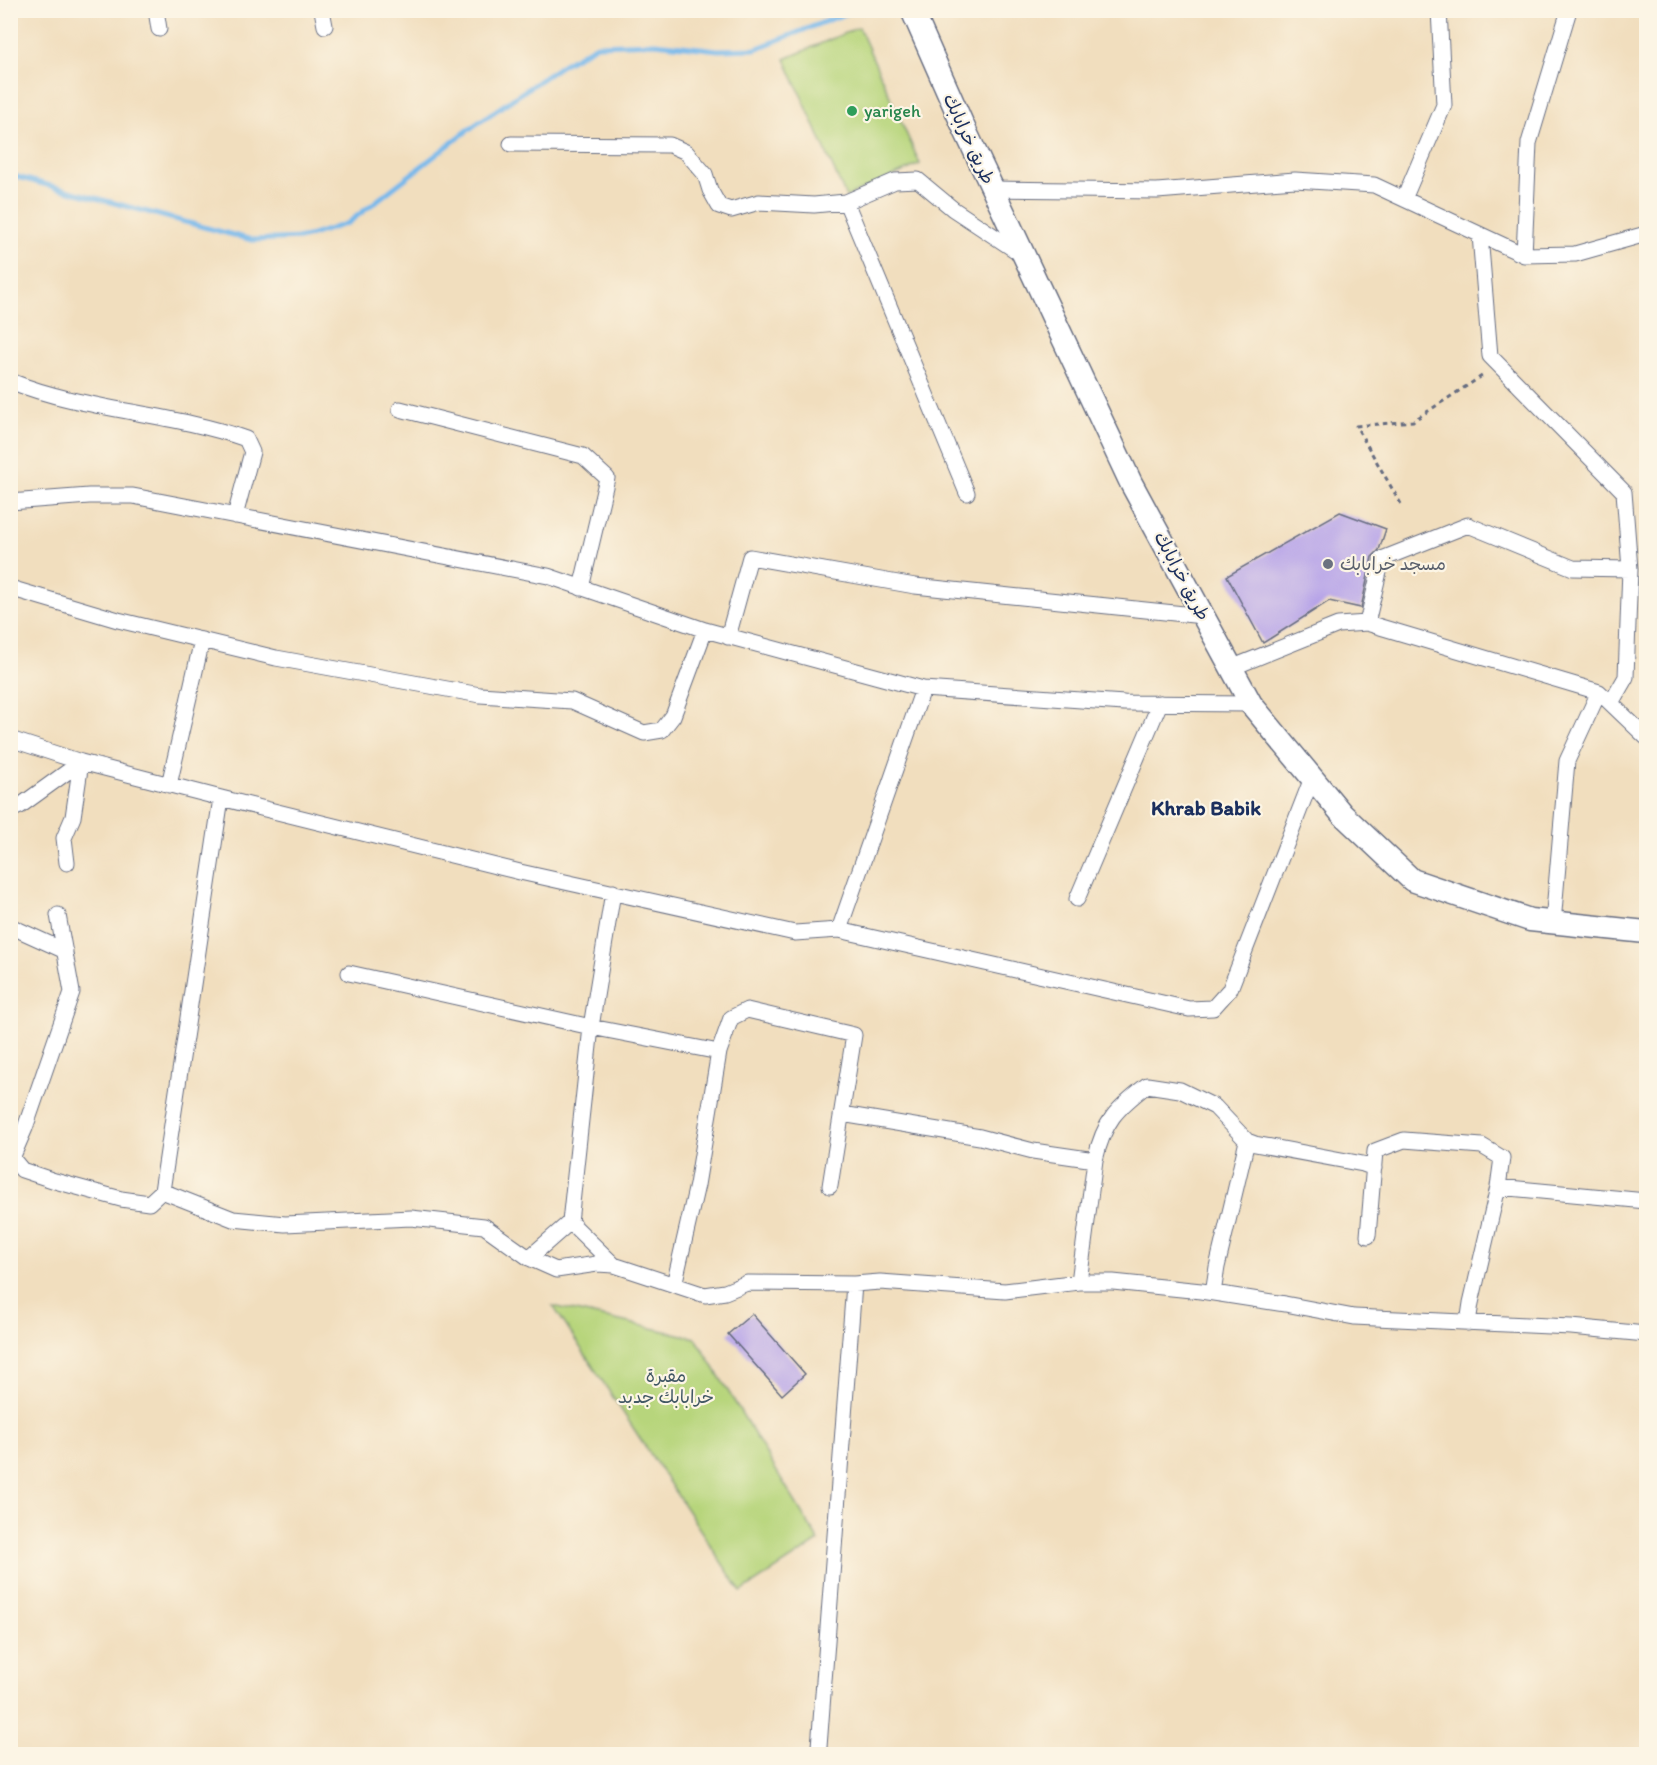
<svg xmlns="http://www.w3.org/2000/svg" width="1657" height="1765" font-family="Itim,'Playpen Sans Arabic',sans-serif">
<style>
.green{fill:#b7d57b;stroke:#69826c;stroke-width:1.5}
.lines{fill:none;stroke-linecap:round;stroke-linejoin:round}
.stream{stroke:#76b8eb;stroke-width:5}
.building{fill:#b6a3e8}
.minor-casing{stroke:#666c80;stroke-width:17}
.secondary-casing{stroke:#666c80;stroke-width:25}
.path{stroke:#666c80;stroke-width:3;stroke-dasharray:4.5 4.5;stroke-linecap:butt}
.minor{stroke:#fff;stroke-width:15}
.secondary{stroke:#fff;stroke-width:22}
.leisure-dot{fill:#2e9e5b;stroke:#fcf5e5;stroke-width:2}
.worship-dot{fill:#6b7280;stroke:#fcf5e5;stroke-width:2}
.labels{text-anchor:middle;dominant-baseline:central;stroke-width:4.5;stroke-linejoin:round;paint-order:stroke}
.leisure-label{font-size:18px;fill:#27864d;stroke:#fcf5e5;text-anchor:start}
.street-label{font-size:18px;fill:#1b2f5e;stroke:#fcf5e5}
.worship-label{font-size:18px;fill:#5b616d;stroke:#fcf5e5;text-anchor:start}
.park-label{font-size:18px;fill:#425865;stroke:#fcf5e5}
.quarter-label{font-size:21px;font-weight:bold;fill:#1b2f5e;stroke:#fcf5e5}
</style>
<rect width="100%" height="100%" fill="#fcf5e5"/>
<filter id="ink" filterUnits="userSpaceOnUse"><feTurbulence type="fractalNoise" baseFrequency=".0167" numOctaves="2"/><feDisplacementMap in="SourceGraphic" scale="12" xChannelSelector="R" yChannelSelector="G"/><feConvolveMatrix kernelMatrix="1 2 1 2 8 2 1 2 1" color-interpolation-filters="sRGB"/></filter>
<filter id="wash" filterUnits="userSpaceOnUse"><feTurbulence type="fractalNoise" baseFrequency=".008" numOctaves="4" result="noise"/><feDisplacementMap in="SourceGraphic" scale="24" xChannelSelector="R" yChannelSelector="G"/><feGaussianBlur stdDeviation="1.35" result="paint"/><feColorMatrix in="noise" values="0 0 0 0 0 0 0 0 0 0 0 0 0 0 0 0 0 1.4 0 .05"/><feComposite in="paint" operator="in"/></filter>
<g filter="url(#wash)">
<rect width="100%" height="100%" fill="#f1debe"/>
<path class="green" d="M859,27l61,137 -74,33 -61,-138z
M553,1306l143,32 123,203 -78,51z"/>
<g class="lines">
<path class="stream" d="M977,13l24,-3
M10,175l242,65 51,-2 45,-15 124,-96 90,-62 35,-20 58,-2 63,7 37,-1 100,-39"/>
</g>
<g id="blocks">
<path class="building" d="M1340,512l46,17 -7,21 -7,7 -11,51 -32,-7 -66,42 -36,-67z
M752,1314l53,60 -23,21 -54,-61z"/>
</g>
</g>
<g filter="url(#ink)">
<use href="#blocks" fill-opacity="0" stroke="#666c80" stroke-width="1.5"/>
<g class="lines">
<g class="minor-casing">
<path id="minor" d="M156,10l3,19
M322,10l3,16
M511,144l159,1 16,7 19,22 5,16 9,16 12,4 28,-8 55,3 32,-3 49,-21 23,-1 35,29 68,45
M992,189l165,2 138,-11 79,5 150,70 51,-1 71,-20
M1404,199l40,-94 -5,-95
M846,202l121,291
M1480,235l10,121 134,136 6,77 -4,108 -15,26
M1524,255l5,-112 40,-133
M10,381c75,30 159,31 236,58l6,13 -17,64
M400,409l183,47 24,22 -26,110
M10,502l79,-6h44l415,80 157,54 218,59 201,14 127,1
M10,588l108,32 158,38 204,37 92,6 72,32 18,-3 11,-14 32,-86
M1367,623l15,-64 86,-34 105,43 57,1
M728,637l22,-80 165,29 288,30
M1231,668l107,-43 29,-2 232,69 47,45
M10,739l71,23 140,36 299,74 275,61 44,-3 350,79 24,-1 17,-19 82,-211
M169,785l33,-145
M10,810l10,-4 61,-44 -8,55 -9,21 3,25
M613,892l-22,135 128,25 -22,133 -23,100
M1077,899l83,-196
M58,915l14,77 -47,136 -13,30 10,12 33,11 66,18 28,4 13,-12 59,-393
M1553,923l14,-162 32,-69
M10,926l55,25
M839,930l84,-241
M349,973l242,54 -21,195 -41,36
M719,1052l12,-34 16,-8 107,25 -24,151
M842,1114l138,23 53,14 62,9c9,-39 21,-51 52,-75l33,5 35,17 32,34 -30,126 -4,26
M1247,1141l8,3 108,20 11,4
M162,1191l71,28 52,5 126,-6 73,8 45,32 27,12 41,-6 17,1 91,30 20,-3 22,-9 107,1 26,-2 125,9 74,-9h34l88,9 84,13 69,13 217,10 75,7
M570,1222l44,43
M1368,1236l7,-85 29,-11 78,6 20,12 -4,29
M1079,1282l16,-122
M1468,1323l3,-20 27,-116 148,14
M819,1747l35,-463"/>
</g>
<g class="secondary-casing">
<path id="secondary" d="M912,10l52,118 167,355 120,221 91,110 70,66 118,40 116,12"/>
</g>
<path class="path" d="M1401,504l-45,-78 57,-5 72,-47"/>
<use href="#minor" class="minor"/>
<use href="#secondary" class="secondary"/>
</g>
</g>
<circle class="leisure-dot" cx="852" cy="111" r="6"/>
<circle class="worship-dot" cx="1328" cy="564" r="6"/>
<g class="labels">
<g class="leisure-label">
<text x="864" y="111">yarigeh</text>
</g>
<g class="street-label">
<text transform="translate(969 139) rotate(65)">طريق خرابابك</text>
<text transform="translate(1182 576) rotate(62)">طريق خرابابك</text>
</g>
<g class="worship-label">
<text x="1340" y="564">مسجد خرابابك</text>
</g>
<g class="park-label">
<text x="666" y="1376">مقبرة<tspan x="666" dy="21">خرابابك جدبد</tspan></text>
</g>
<g class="quarter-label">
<text x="1206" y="807">Khrab Babik</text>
</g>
</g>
<rect width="1657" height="1765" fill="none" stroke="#fcf5e5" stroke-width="36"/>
</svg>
